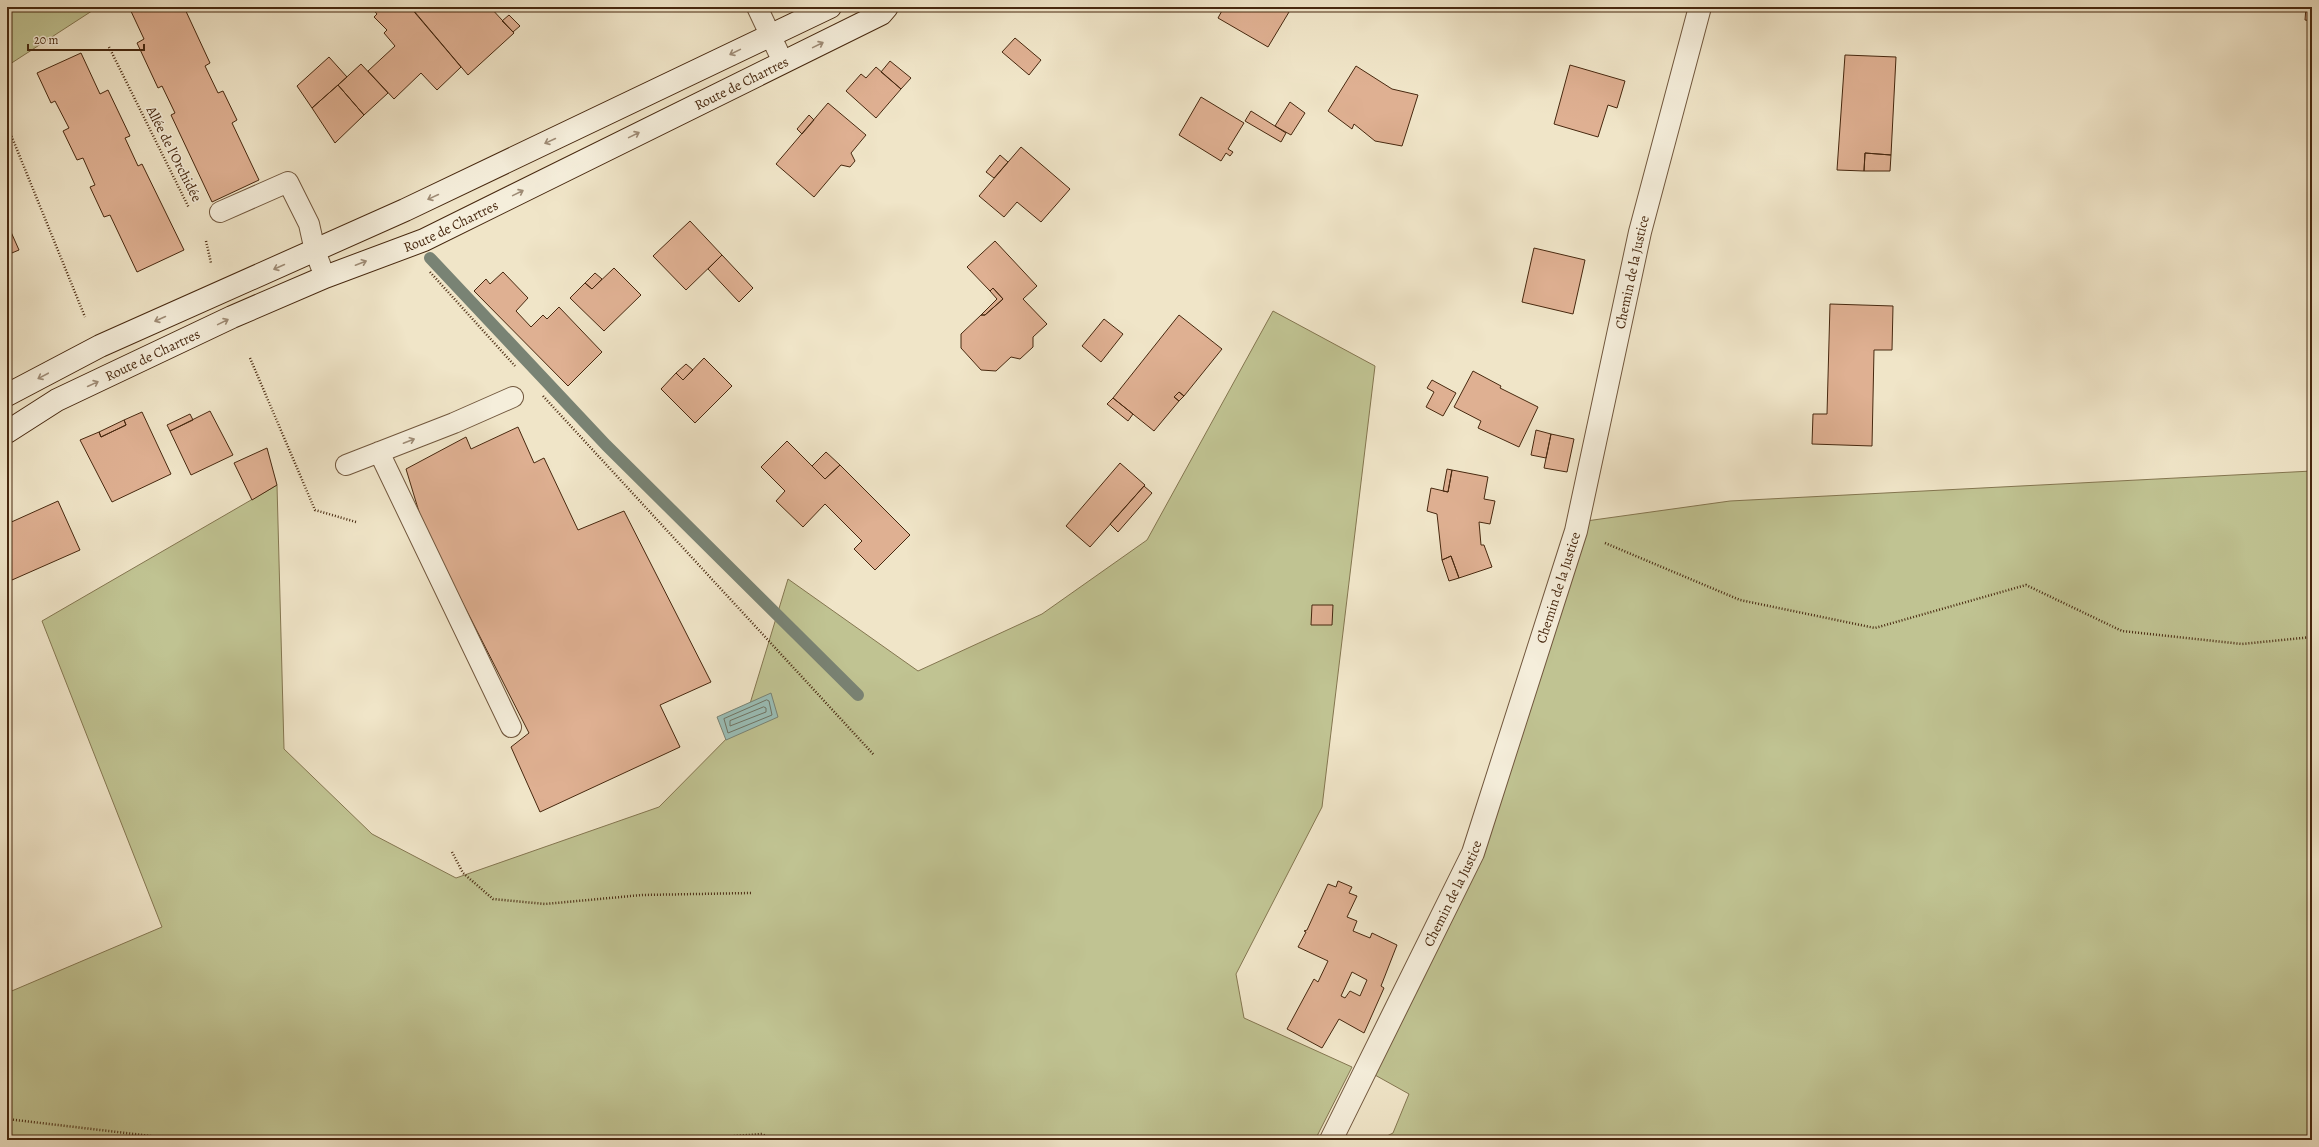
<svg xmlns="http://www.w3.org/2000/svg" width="2319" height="1147" font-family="Alegreya,serif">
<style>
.green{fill:#c0c392;stroke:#847650}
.water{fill:#9abfb8;stroke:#798374}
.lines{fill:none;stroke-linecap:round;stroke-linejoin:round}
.shore{stroke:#707464;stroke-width:1}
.stream{stroke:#798374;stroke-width:12}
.building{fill:#dfb092;stroke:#47280f;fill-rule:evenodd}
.lane-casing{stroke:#71573d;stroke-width:22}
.street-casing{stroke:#71573d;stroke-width:24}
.secondary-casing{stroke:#47280f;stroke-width:24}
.path{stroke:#47280f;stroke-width:2.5;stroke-dasharray:1 2;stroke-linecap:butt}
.lane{stroke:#f5eedb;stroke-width:20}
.street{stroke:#f5eedb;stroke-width:22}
.secondary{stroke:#f5eedb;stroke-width:22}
.oneway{stroke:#9e8b75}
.labels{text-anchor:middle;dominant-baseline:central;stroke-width:3;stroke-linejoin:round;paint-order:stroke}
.street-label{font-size:14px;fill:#47280f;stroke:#f5eedb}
</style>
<rect width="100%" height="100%" fill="#f0e5c8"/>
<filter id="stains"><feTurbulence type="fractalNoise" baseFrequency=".005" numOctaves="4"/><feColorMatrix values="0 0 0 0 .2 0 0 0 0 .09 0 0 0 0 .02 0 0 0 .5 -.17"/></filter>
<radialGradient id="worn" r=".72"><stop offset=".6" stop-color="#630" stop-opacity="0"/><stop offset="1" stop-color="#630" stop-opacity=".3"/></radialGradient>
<path class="green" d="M7,7h91l-91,59z
M1273,311l102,55 -53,441 -86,167 8,44 108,49 -37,73h-1308v-147l155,-66 -120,-306 235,-136 7,264 88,85 84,44 203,-71 86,-87 43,-141 130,92 124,-57 105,-74z
M2312,471v669h-933l14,-7 16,-39 -43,-24 107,-217 106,-331 151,-21z"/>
<path class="water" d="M771,693l7,24 -52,23 -9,-23z"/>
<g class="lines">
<path class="shore" d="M767,700l2,1 3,14 -44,18 -4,-14z
M764,707l2,1v4l-36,14v-5z"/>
<path class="stream" d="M430,258l176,187 252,250"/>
</g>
<path class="building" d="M129,7h55l26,56 -5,3 13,27 5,-2 14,29 -5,3 27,57 -47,22 -41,-87 4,-2 -13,-27 -4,2 -21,-45 7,-4z
M371,7h39l51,60 -24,23 -16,-17 -27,26 -26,-28 27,-25 -11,-13 3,-3 -13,-13 3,-3z
M419,7h71l24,26 -46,42 -54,-64z
M1224,7h68l-24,40 -50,-29z
M2306,7h6v14l-7,-1z
M509,15l11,11 -7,6 -11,-11z
M1015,38l26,22 -12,15 -27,-23z
M81,53l19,41 8,-4 22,46 -5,2 13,28 4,-2 42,86 -47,22 -27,-57 -6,2 -14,-30 5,-2 -12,-27 -6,2 -14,-29 6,-3 -14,-27 -4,2 -14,-30z
M1845,55l51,2 -5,98 -26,-2 -1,18 -27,-1z
M329,57l18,20 -35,31 -15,-22z
M890,61l21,17 -10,11 -20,-17z
M361,64l27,29 -24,22 -26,-30z
M1570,65l55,16 -8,27 -9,-3 -10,32 -44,-13z
M1356,66l36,23 26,6 -16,51 -27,-5 -21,-17 -2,5 -24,-18z
M876,67l25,22 -25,29 -30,-27 15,-17 5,4z
M338,85l26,30 -29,28 -23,-35z
M1201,97l43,26 -16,26 5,3 -3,4 -4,-3 -5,8 -42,-26z
M1290,102l15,11 -14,22 -16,-9z
M828,103l38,32 -15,18 4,8 -5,6 -9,-2 -27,32 -38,-33z
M1251,111l35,22 -5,9 -36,-21z
M809,115l5,5 -12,14 -5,-5z
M1021,147l49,42 -29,33 -24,-20 -13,15 -25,-21z
M1865,153l26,2 -1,16h-26z
M1000,155l8,7 -14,16 -8,-6z
M690,221l32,34 -36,35 -33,-34z
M7,223l12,27 -12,5z
M995,241l42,45 -14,13 24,25 -14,13v10l-13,12 -9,-2 -15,14 -15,-1 -20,-22v-14l20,-19h4l18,-16 -10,-11 -3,3 -23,-24z
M1534,248l51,12 -12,54 -51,-12z
M722,255l31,33 -14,14 -31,-33z
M614,268l27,27 -37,36 -34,-33 15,-15 7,6z
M503,272l25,26 -12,13 15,16 12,-12 4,4 12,-12 43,45 -34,34 -94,-95 12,-12 4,5z
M595,273l7,6 -10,10 -7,-6z
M993,288l10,11 -18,16h-4l16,-16 -7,-8z
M1830,304l63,2 -1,44h-18l-2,96 -60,-2 1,-30h14z
M1179,315l43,34 -38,47 -5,-4 -5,5 5,4 -25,30 -41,-33z
M1104,319l19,15 -22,28 -19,-16z
M704,358l28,28 -37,37 -34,-34 15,-16 7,7z
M686,364l7,6 -10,10 -7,-7z
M1473,371l28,15 -1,2 38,19 -19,40 -41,-19 3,-7 -27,-14z
M1432,380l24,13 -13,23 -17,-9 8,-15 -7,-4z
M1179,392l5,4 -5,5 -5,-4z
M1113,398l20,16 -5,7 -21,-17z
M210,411l23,44 -42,20 -21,-44z
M142,412l29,62 -59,28 -32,-62 19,-8 2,5 25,-12 -2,-5z
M190,414l3,6 -23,11 -3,-6z
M124,420l2,5 -25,12 -2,-5z
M518,427l16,36 10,-5 34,72 46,-19 87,171 -51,23 20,42 -140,65 -29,-65 18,-14 -106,-208 -17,-56 60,-32 5,12z
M1536,430l15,4 -5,24 -15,-3z
M1551,434l23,5 -7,33 -23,-4z
M787,441l38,38 15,-14 70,70 -35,35 -21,-21 8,-8 -37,-37 -22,23 -27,-26 9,-10 -24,-24z
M267,448l10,37 -25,15 -18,-37z
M826,452l14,13 -15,14 -13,-13z
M1120,463l25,22 -55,62 -24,-21z
M1447,469l5,1 -4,22 -5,-1z
M1452,470l36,7 -4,22 11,2 -5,23 -11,-2 2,23h3l8,22 -33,11 -8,-22 -9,4 -5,-46 -10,-3 4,-23 17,4z
M1144,486l8,7 -34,39 -8,-8z
M58,501l22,49 -68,30 -5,-11v-45z
M1451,556l8,22 -10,3 -7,-21z
M1312,605h21l-1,20h-21z
M1338,881l14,6 -3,6 8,3 -10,21 10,4 -4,10 17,7 2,-5 25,12 -16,41 3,2 -20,45 -25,-14 -17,29 -35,-19 27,-50 4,3 10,-21 -30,-14 8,-15 -2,-1 3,-1 21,-46 8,3zM1352,972l15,8 -7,16 -10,-5 -5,7 -4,-2z"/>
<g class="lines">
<g class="lane-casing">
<path id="lane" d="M757,7l26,55
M220,212l68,-30 21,42 6,27 10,26
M379,452l132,275
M346,465l108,-42 59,-26"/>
</g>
<g class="street-casing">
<g id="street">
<path id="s1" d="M1331,1140l142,-287 103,-322 64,-299 60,-225"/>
</g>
</g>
<g class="secondary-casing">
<g id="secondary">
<path d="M7,395l93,-49 305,-136 425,-203"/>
<path id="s2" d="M7,432l50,-32 175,-83 93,-40 99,-37 457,-226 6,-7"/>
</g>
</g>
<path class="path" d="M109,47l80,161
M7,125l78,192
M206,241l5,22
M430,272l85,94
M250,358l65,152 41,12
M543,396l331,359
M1605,543l135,57 135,28 151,-43 96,46 120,13 70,-7
M452,852l11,21 30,26 52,5 97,-9 109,-2
M7,1119l178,21
M680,1140l82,-6 12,6"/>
<use href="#lane" class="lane"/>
<use href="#street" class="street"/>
<use href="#secondary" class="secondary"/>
</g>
<defs><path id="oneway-shaft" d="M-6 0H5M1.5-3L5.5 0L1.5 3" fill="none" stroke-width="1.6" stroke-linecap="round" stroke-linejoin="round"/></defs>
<g class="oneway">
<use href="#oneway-shaft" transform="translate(818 45) rotate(-26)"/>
<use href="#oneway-shaft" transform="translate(735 52) rotate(154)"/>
<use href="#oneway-shaft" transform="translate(634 135) rotate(-26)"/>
<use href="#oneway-shaft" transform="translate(550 141) rotate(155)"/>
<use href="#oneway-shaft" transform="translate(518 193) rotate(-26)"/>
<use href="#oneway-shaft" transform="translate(433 197) rotate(155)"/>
<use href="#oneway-shaft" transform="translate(361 263) rotate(-21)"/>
<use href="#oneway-shaft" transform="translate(279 267) rotate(156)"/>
<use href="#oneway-shaft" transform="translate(160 319) rotate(156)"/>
<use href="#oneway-shaft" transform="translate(223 322) rotate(-26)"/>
<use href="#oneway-shaft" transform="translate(43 376) rotate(152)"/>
<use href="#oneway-shaft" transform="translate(93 384) rotate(-25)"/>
<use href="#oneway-shaft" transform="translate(409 441) rotate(-21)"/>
</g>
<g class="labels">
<g class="street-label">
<text stroke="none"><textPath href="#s2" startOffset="814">Route de Chartres</textPath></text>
<text transform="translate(174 154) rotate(63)">Allée de l'Orchidée</text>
<text stroke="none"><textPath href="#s2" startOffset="490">Route de Chartres</textPath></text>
<text stroke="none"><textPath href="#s1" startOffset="923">Chemin de la Justice</textPath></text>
<text stroke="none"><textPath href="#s2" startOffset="165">Route de Chartres</textPath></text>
<text stroke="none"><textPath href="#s1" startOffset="599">Chemin de la Justice</textPath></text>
<text stroke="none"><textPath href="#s1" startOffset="275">Chemin de la Justice</textPath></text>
</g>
</g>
<rect width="2319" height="1147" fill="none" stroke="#f0e5c8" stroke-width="24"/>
<rect x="8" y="8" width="2303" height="1131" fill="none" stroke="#47280f" stroke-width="2"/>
<rect x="12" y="12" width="2295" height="1123" fill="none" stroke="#47280f"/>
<path d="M28 44v6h116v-6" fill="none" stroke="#47280f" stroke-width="2"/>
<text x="34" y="44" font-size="12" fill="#47280f" stroke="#f5eedb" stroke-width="3" paint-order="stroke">20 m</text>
<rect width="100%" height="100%" filter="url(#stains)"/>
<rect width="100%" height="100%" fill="url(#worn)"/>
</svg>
